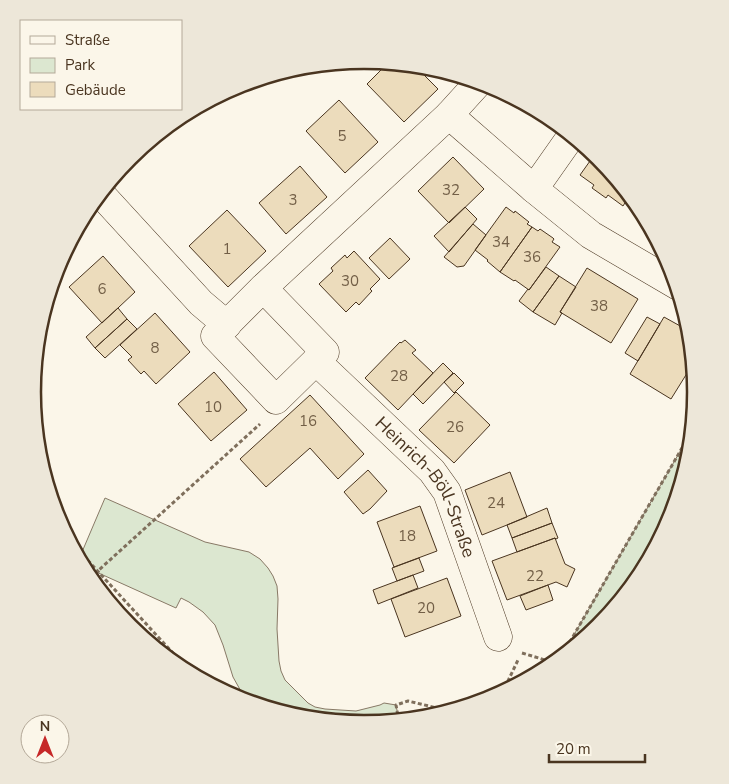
<svg xmlns="http://www.w3.org/2000/svg" width="729" height="784" font-family="'Nunito Sans',sans-serif">
<style>
.green{fill:#dce7d0;stroke:#887966}
.building{fill:#ecdcbc;stroke:#4a3520}
.lines{fill:none;stroke-linecap:round;stroke-linejoin:round}
.minor-casing{stroke:#4a3520;stroke-width:29}
.path{stroke:#7f6f5c;stroke-width:3;stroke-dasharray:4 2.5;stroke-linecap:butt}
.minor{stroke:#fbf6e9;stroke-width:28}
.labels{text-anchor:middle;dominant-baseline:central;stroke-width:4;stroke-linejoin:round;paint-order:stroke}
.number-label{font-size:15px;fill:#725f47}
.street-label{font-size:18px;fill:#4a3520;stroke:#fbf6e9}
.rim{fill:none;stroke:#4a3520;stroke-width:2.5}
</style>
<rect width="100%" height="100%" fill="#fbf6e9"/>
<path class="green" d="M693,429l-3,28 -19,62 -31,58 -41,50 -39,32z
M105,498l100,44 44,10 11,7 8,9 5,8 4,10 1,13 -1,30 2,32 2,10 4,9 23,23 7,4 10,2 31,2 24,-6 4,-2 12,2 3,16 -35,3 -65,-6 -52,-16 -14,-25 -10,-32 -8,-20 -12,-13 -14,-10 -8,-4 -5,10 -93,-42 -4,-7z"/>
<path class="building" d="M389,62l25,3 24,24 -34,33 -37,-38z
M339,100l39,42 -33,31 -39,-42z
M595,154l4,3 31,38 -7,11 -15,-11 -2,3 -14,-10 2,-3 -14,-10z
M453,157l31,32 -35,34 -31,-32z
M300,166l27,31 -41,37 -27,-31z
M465,207l12,12 -28,33 -15,-16z
M506,207l8,6 1,-2 14,11 -2,2 5,3 -32,45 -13,-11 1,-1 -13,-10z
M227,210l39,41 -38,36 -39,-41z
M473,224l13,11 -22,31 -7,1 -13,-10z
M532,227l6,4 2,-2 13,9 1,1 -2,3 8,5 -31,43 -14,-10 -1,1 -14,-9z
M74,234l5,5 -14,13z
M390,238l20,21 -21,20 -20,-21z
M354,251l26,28 -10,10 2,2 -13,14 -3,-3 -10,10 -27,-28 14,-13 -2,-3 14,-13 2,3z
M103,256l32,36 -33,31 -33,-36z
M546,267l13,9 -26,36 -14,-11 9,-12 1,1z
M587,268l51,31 -27,44 -51,-31z
M559,276l17,11 -16,25 2,1 -7,12 -22,-13z
M118,308l9,11 -32,29 -9,-11z
M155,313l35,39 -34,32 -12,-13 -3,3 -13,-14 4,-3 -12,-12z
M647,317l13,7 -22,37 -13,-8z
M664,317l27,15 3,30 -23,37 -41,-25z
M127,319l10,10 -32,29 -10,-10z
M405,340l11,10 -4,3 21,20 -35,37 -33,-32 35,-36 1,1z
M443,363l10,10 -30,31 -10,-10z
M214,372l33,38 -36,31 -33,-37z
M454,373l10,10 -10,10 -10,-11z
M456,392l34,33 -36,38 -35,-33z
M310,395l54,59 -26,25 -28,-31 -44,39 -26,-28z
M368,470l19,21 -17,18 -7,5 -19,-22z
M510,472l17,45 -45,18 -17,-45z
M420,506l17,45 -43,16 -17,-45z
M547,508l5,15 -40,15 -5,-13z
M552,523l6,15 -2,1 -1,-1 -38,14 -5,-14z
M555,538l10,26 10,5 -8,18 -11,-5 -49,18 -15,-39z
M419,558l5,13 -27,10 -5,-13z
M413,575l5,13 -40,16 -5,-14z
M447,578l14,38 -56,21 -14,-38z
M548,585l5,15 -27,10 -6,-14z"/>
<g class="lines">
<g class="minor-casing">
<g id="minor">
<path d="M449,115l85,74 57,46 87,51"/>
<path d="M534,189l38,-54"/>
<path d="M100,193l101,110 26,22"/>
<path d="M263,288l62,64 -49,48 -61,-64z"/>
<path d="M263,288l186,-173 30,-33"/>
<path id="s1" d="M316,361l116,110 15,21 51,145"/>
</g>
</g>
<path class="path" d="M70,541l124,135
M90,578l170,-154
M522,653l33,10
M560,659l133,-230
M399,721l-3,-16 12,-4 29,7h18l22,-6 18,-10 13,-11 10,-21"/>
<use href="#minor" class="minor"/>
</g>
<g class="labels">
<g class="number-label">
<text x="342" y="136">5</text>
<text x="451" y="190">32</text>
<text x="293" y="200">3</text>
<text x="501" y="242">34</text>
<text x="227" y="249">1</text>
<text x="532" y="257">36</text>
<text x="350" y="281">30</text>
<text x="102" y="289">6</text>
<text x="599" y="306">38</text>
<text x="155" y="348">8</text>
<text x="399" y="376">28</text>
<text x="213" y="407">10</text>
<text x="308" y="421">16</text>
<text x="455" y="427">26</text>
<text x="496" y="503">24</text>
<text x="407" y="536">18</text>
<text x="535" y="576">22</text>
<text x="426" y="608">20</text>
</g>
<g class="street-label">
<text stroke="none"><textPath href="#s1" startOffset="170">Heinrich-Böll-Straße</textPath></text>
</g>
</g>
<path d="M0 0H729V784H0ZM41 392a323 323 0 1 1 646 0a323 323 0 1 1-646 0Z" fill="#ede7d9" fill-rule="evenodd"/>
<path class="rim" d="M41 392a323 323 0 1 1 646 0a323 323 0 1 1-646 0Z"/>
<rect x="20" y="20" width="162" height="90" fill="#fbf6e9" stroke="#b4a999"/>
<rect x="30" y="36" width="25" height="8" fill="#fbf6e9" stroke="#b4a999"/>
<text x="65" y="45" font-size="15" fill="#4a3520">Straße</text>
<rect x="30" y="58" width="25" height="15" fill="#dce7d0" stroke="#b4a999"/>
<text x="65" y="70" font-size="15" fill="#4a3520">Park</text>
<rect x="30" y="82" width="25" height="15" fill="#ecdcbc" stroke="#b4a999"/>
<text x="65" y="95" font-size="15" fill="#4a3520">Gebäude</text>
<g transform="translate(45 739)"><circle r="24" fill="#fbf6e9" stroke="#b4a999"/>
<path d="M0-4L9 19L0 12L-9 19Z" fill="#c62828"/>
<text y="-8" font-size="14" font-weight="bold" text-anchor="middle" fill="#4a3520">N</text>
</g>
<path d="M549 754v8h96v-8" fill="none" stroke="#4a3520" stroke-width="2.5"/>
<text x="556" y="754" font-size="15" fill="#4a3520" stroke="#fbf6e9" stroke-width="4" paint-order="stroke">20 m</text>
</svg>
